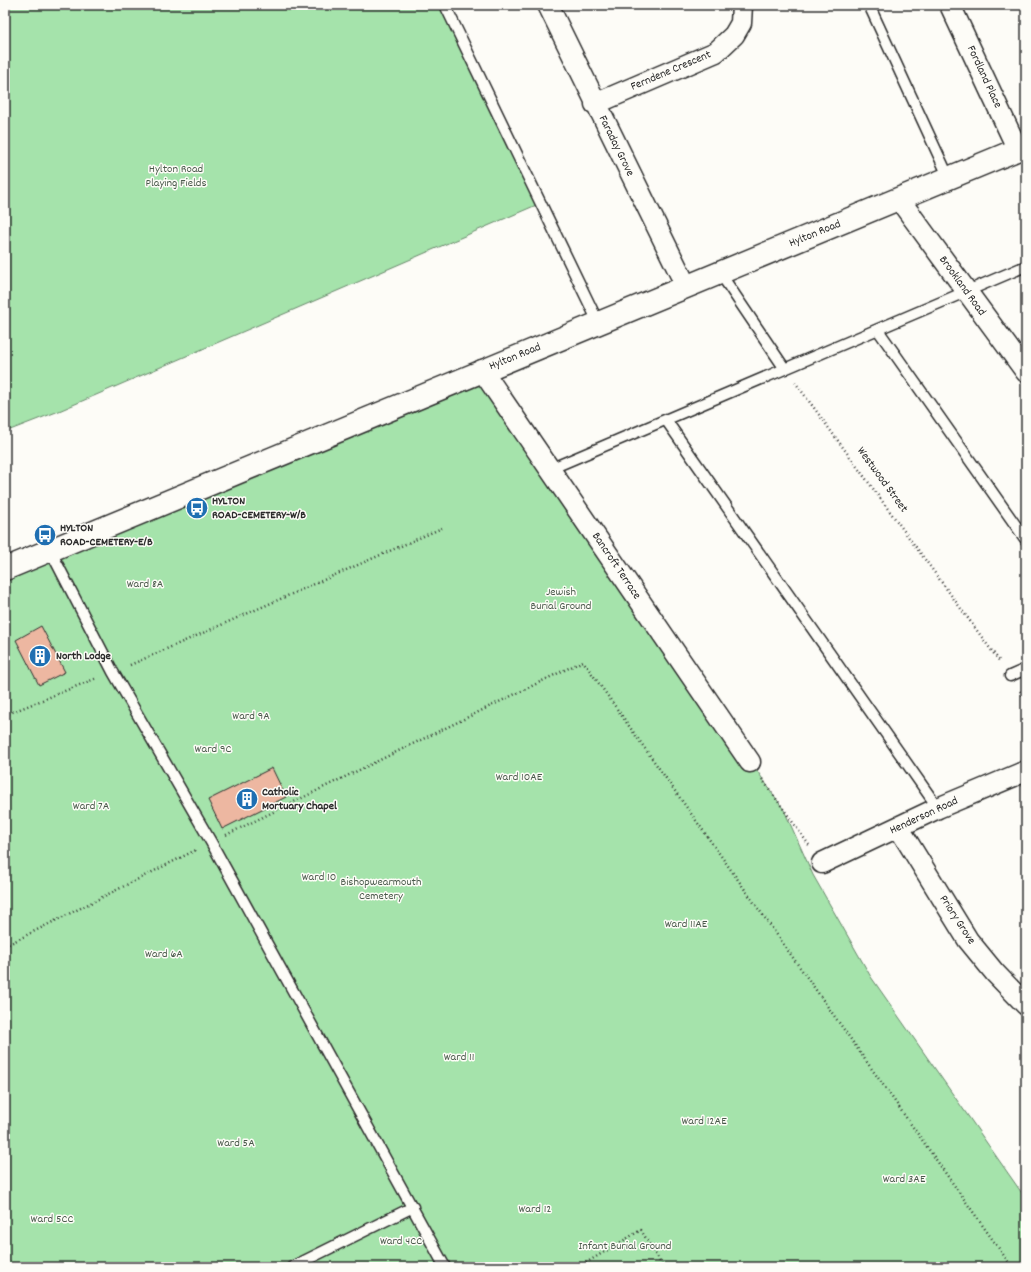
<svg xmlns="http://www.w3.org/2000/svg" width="1031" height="1272" font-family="Dekko,sans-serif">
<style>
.green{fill:#a5e3ab;stroke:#68876b}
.building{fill:#edb7a1;stroke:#2b2b2b}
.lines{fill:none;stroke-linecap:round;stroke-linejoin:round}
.service-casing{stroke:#2b2b2b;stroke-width:13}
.minor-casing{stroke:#2b2b2b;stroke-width:23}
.tertiary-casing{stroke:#2b2b2b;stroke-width:25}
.path{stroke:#2b2b2b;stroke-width:2.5;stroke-dasharray:1 3;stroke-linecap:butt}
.service{stroke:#fdfcf7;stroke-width:10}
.minor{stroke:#fdfcf7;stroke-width:20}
.tertiary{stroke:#fdfcf7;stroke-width:22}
.labels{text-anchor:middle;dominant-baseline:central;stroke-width:3;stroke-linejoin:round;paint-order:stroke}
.street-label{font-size:12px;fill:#2b2b2b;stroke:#fdfcf7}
.park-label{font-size:12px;fill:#4a594b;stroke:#fdfcf7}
.poi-label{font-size:12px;font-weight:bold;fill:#2b2b2b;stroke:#fdfcf7;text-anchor:start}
</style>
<rect width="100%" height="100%" fill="#fdfcf7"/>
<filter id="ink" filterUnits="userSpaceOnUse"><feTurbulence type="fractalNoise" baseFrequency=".025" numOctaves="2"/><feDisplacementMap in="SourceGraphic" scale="8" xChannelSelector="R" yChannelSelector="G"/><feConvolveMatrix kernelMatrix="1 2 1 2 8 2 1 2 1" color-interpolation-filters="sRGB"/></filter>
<g filter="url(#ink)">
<path class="green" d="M5,5h440l96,198 -482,208 -54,21z
M482,370l302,440 29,65 58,102 155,222v68h-1021v-698z"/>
<path class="building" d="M41,626l24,46 -26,13 -23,-45z
M272,768l14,29 -64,32 -14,-29z"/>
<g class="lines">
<g class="service-casing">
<path id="service" d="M445,5l154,319
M869,5l80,173
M720,273l65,96
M878,330l148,210
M666,420l272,388
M550,469l476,-203
M50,550l63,122 98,170 234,425
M1010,676l16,-7
M292,1267l121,-60"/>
</g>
<g class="minor-casing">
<path id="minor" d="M548,5l138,281
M950,5l68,145
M595,104l121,-52 18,-17 7,-12 1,-18
M899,199l127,173
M482,370l268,392
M899,828l69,112 27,33 31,32
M822,863l116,-55 88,-37"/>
</g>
<g class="tertiary-casing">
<path id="tertiary" d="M5,569l1021,-423"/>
</g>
<path class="path" d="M795,382l205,280
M130,665l312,-137
M1020,691l6,10
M5,715l92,-37
M762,779l47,66
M226,835l357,-174 429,606
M5,946l191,-96
M579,1267l62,-37 22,37"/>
<use href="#service" class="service"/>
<use href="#minor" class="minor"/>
<use href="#tertiary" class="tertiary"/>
</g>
</g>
<defs>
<g id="bus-disc" transform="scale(1.15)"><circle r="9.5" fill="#1f6fb2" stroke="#fdfcf7"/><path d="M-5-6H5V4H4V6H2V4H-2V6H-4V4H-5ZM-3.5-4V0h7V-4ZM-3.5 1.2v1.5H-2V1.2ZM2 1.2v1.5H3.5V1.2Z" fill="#fff"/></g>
<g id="building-disc" transform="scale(1.15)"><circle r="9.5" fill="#1f6fb2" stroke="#fdfcf7"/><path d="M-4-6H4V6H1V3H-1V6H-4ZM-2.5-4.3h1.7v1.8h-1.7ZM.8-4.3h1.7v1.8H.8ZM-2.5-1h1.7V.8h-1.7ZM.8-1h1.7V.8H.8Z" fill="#fff"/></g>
</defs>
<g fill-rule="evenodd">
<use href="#bus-disc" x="197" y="508"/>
<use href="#bus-disc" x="45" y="535"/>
<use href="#building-disc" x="40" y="656"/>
<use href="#building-disc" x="247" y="799"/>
</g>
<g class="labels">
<g class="street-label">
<text transform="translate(671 71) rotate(-23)">Ferndene Crescent</text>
<text transform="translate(984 77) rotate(65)">Fordland Place</text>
<text transform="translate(616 146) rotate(64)">Faraday Grove</text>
<text transform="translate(815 234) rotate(-22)">Hylton Road</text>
<text transform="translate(962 286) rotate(54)">Brookland Road</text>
<text transform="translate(515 357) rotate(-22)">Hylton Road</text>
<text transform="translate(882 480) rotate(54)">Westwood Street</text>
<text transform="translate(616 566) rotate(56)">Bancroft Terrace</text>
<text transform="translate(924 816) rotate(-25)">Henderson Road</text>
<text transform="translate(957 920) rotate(57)">Priory Grove</text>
</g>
<g class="park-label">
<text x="176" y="169">Hylton Road<tspan x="176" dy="14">Playing Fields</tspan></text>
<text x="145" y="584">Ward 8A</text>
<text x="561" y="592">Jewish<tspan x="561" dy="14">Burial Ground</tspan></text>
<text x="251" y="716">Ward 9A</text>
<text x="213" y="749">Ward 9C</text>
<text x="519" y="777">Ward 10AE</text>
<text x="91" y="806">Ward 7A</text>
<text x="319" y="877">Ward 10</text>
<text x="381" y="882">Bishopwearmouth<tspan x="381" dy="14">Cemetery</tspan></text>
<text x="686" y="924">Ward 11AE</text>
<text x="164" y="954">Ward 6A</text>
<text x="459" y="1057">Ward 11</text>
<text x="704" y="1121">Ward 12AE</text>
<text x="236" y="1143">Ward 5A</text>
<text x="904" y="1179">Ward 3AE</text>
<text x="535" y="1209">Ward 12</text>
<text x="52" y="1219">Ward 5CC</text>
<text x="401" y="1241">Ward 4CC</text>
<text x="625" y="1246">Infant Burial Ground</text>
</g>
<g class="poi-label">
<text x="212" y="501">HYLTON<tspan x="212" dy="14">ROAD-CEMETERY-W/B</tspan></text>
<text x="60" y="528">HYLTON<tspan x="60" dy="14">ROAD-CEMETERY-E/B</tspan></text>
<text x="56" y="656">North Lodge</text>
<text x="262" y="792">Catholic<tspan x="262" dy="14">Mortuary Chapel</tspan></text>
</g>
</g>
<rect width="1031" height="1272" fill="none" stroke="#fdfcf7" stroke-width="20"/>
<rect x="10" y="10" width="1011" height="1252" fill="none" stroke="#2b2b2b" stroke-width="1.5" filter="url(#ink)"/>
</svg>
